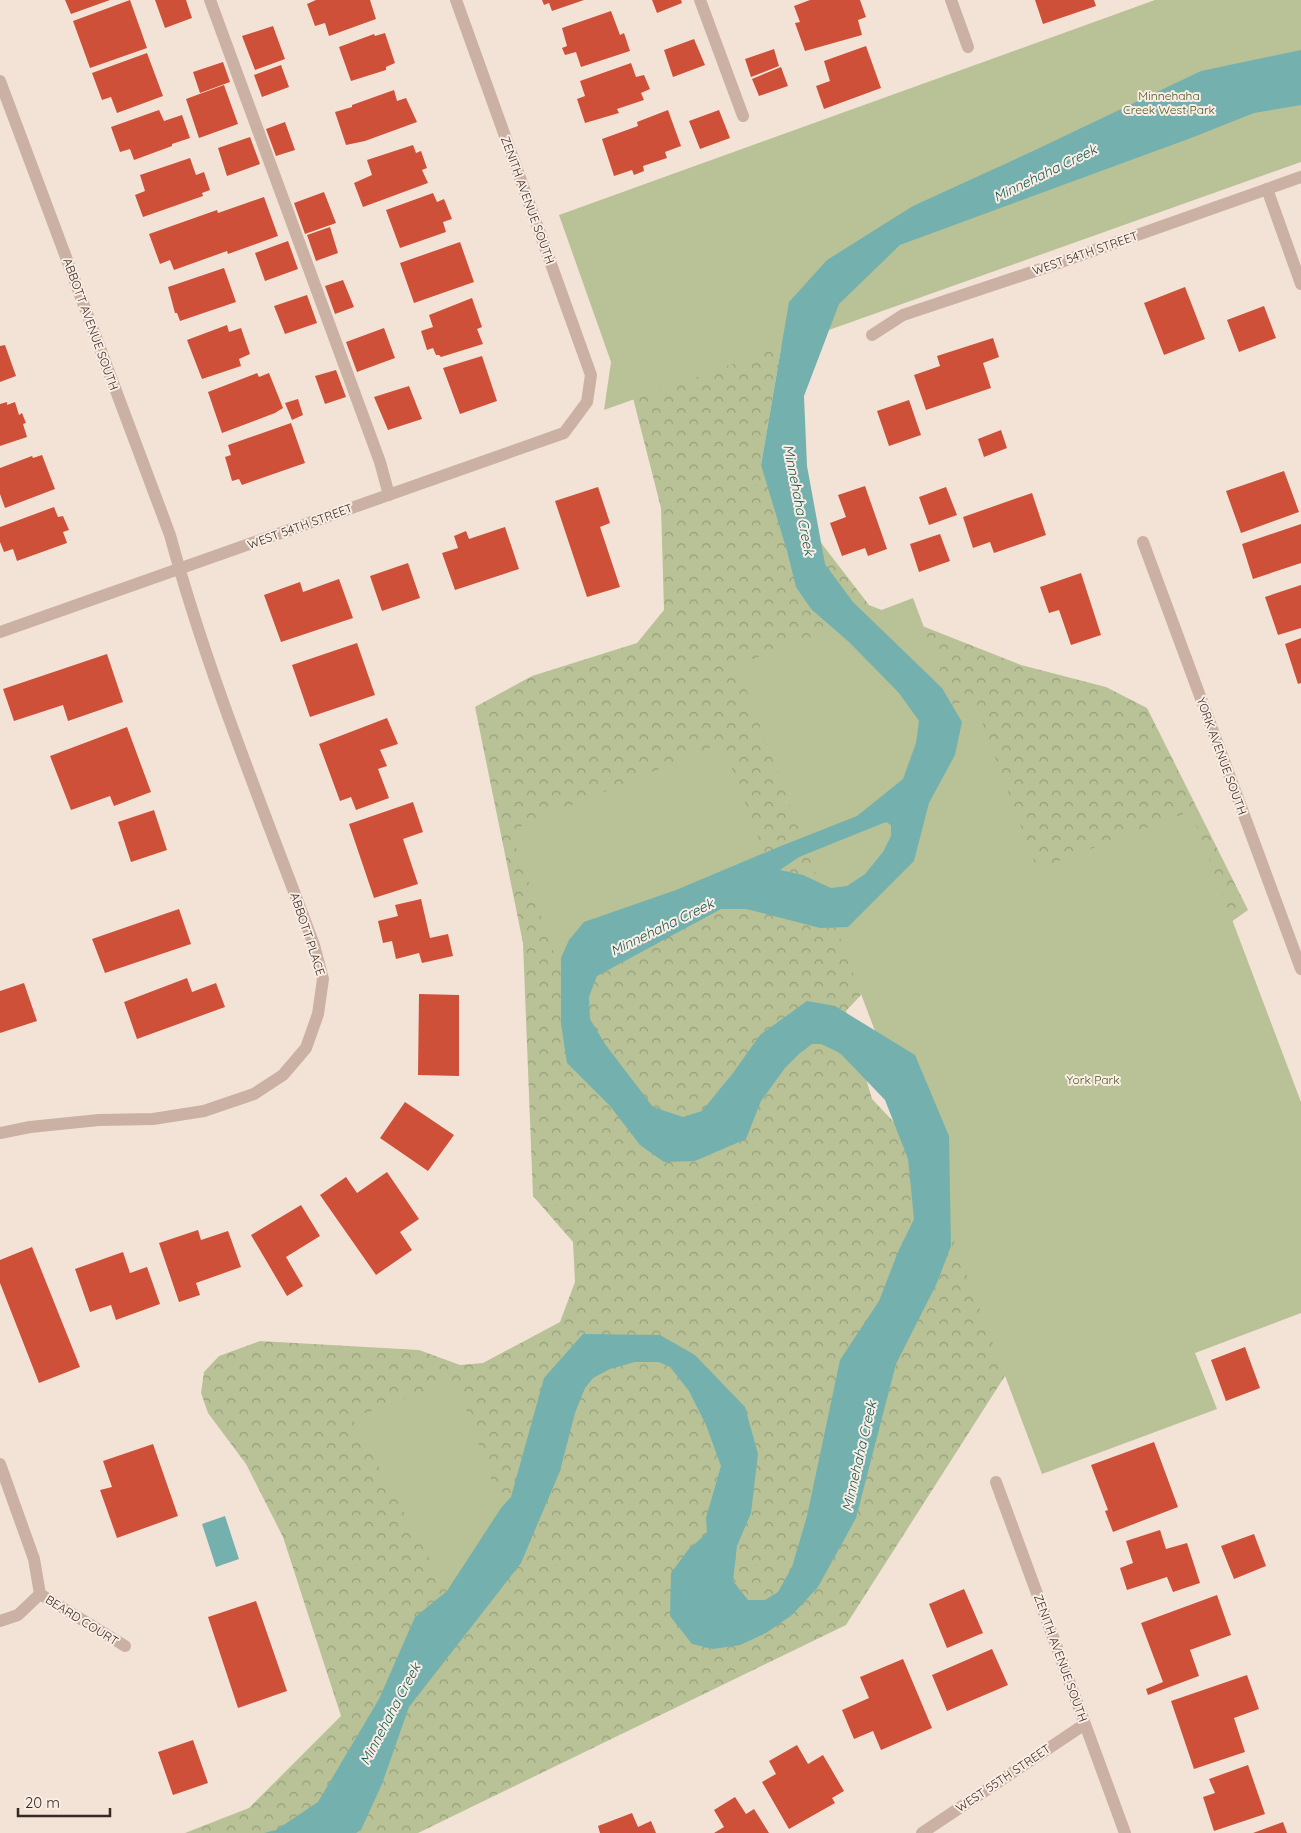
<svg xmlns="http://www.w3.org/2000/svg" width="1301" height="1833" font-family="Quicksand,sans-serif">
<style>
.forest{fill:url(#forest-crowns)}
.park{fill:#b8c296}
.water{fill:#74b1ae;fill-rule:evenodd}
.building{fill:#ce5039}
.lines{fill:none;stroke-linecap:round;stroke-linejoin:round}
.lane{stroke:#cbb1a3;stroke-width:12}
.street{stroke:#cbb1a3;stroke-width:12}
.labels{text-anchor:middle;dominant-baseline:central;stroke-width:4;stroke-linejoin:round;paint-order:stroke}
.park-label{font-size:12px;fill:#495527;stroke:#faeee4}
.street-label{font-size:12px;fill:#362925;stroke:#faeee4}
.water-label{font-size:14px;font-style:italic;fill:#185a58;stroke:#faeee4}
</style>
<defs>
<pattern id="forest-crowns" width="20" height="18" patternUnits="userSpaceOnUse" patternTransform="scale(1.25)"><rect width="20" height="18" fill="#b8c296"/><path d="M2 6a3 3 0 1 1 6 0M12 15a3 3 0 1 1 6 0" fill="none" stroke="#969e7a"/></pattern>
</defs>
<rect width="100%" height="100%" fill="#f3e3d7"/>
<path class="forest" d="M1301,0l-512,302 -28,163 108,140 152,60 85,22 41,21 101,202 -31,22 -287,-11 -84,90 26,88 140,148 23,82 -189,296 -428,208h-233l64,-25 92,-92 -58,-179 -37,-73 -38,-51 -7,-20 3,-21 15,-16 41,-15 159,9 41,15 23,-2 77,-41 15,-40 -2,-40 -40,-46 -10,-253 -48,-236 57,-31 105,-33 27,-33 -3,-102 -41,-161z"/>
<path class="park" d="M1155,0h146v162l-697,248 7,-48 -52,-147z
M913,598l40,107 20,-7 64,171 154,-58 110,291v211l-106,40 22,56 -175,65 -305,-809z
M722,743l52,135 -209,105 -55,-152z
M456,1380l45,128 -54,83 -95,-173z"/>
<path class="water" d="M1301,50v55l-47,8 -63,25 -291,107 -61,59 -35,92 3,70 18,98 28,38 89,86 20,34 -7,33 -26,48 -15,58 -66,66 -28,1 -74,-19h-25l-124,67 -8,21 1,22 15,25 48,63 30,10 19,-6 31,-38 27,-38 47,-34 28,5 80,49 34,81 2,110 -14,37 -41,81 -40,154 -38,69 -26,28 -26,18 -26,12 -27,4 -21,-5 -22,-28 1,-43 17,-23 19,-17 -1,-15 15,-52 -15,-41 -17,-34 -19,-24 -11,-5h-24l-25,7 -17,9 -8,10 -10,25 -15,58 -39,92 -112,144 -27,77 -21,46 -5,3h-92l12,-3 42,-28 61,-103 36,-82 32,-26 54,-83 10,-11 33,-119 39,-44 77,1 35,20 50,52 13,47 -7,59 -14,33 -4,35 15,19h17l13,-8 14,-25 15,-51 33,-156 39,-59 19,-49 16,-33 -6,-60 -23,-59 -45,-47 -19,-9h-9l-13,10 -14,14 -24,33 -15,38 -51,22 -31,1 -24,-17 -30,-39 -43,-43 -6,-39v-66l8,-18 15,-18 92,-32 105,-44 76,-30 46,-37 13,-36 3,-22 -20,-28 -50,-51 -38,-33 -15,-22 -9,-36 -26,-86 28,-163 38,-42 86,-54 120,-55 168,-80zM886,822l5,3v11l-8,16 -18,22 -18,12 -16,2 -28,-13 -23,-5 19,-13z
M225,1516l14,43 -23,8 -14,-43z"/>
<path class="building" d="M65,0h45l-39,14z
M130,0l17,48 -57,20 -17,-47z
M155,0h31l6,18 -27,10z
M316,0h54l6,19 -47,17 -4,-13 -10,3 -8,-22z
M542,0h42l-32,11 -3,-8 -5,2z
M652,0h29l1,3 -25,10z
M810,0h50l6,17 -8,3 4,15 -57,16 -10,-28 5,-1 -6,-16z
M1035,0h59l2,6 -53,18z
M611,11l9,24 4,-2 6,18 -49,16 -5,-15 -11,3 -3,-7 5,-2 -5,-18z
M273,26l12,33 -30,11 -13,-34z
M385,33l10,30 -9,4v3l-35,11 -12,-34 35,-13 1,2z
M694,39l11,26 -32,12 -9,-27z
M866,46l15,42 -57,21 -8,-23 14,-5 -6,-20z
M774,49l5,17 -28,11 -6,-18z
M147,53l16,43 -46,17 -6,-16 -9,3 -10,-27z
M223,62l7,20 -30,11 -7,-21z
M631,63l5,14 8,-2 6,14 -9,4 3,7 -27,9 2,4 -34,10 -8,-24 8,-3 -5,-15z
M281,65l8,22 -27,10 -8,-22z
M781,67l7,19 -29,10 -7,-17z
M224,85l14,39 -39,14 -13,-39z
M394,90l3,11 9,-3 11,24 -52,19 -19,4 -11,-33 17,-5v-2z
M159,110l5,11 18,-6 8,23 -18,6v2l-38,14 -4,-11 -10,3 -9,-25z
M668,110l13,36 -16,6 2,6 -24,8 1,5 -10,4 -2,-5 -18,6 -12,-37 36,-13 -1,-4z
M719,110l11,28 -30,11 -11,-28z
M285,122l10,28 -19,6 -10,-27z
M250,137l10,27 -33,12 -9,-28z
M413,145l3,8 5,-2 6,17 -5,2 6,13 -65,24 -9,-24 18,-8 -5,-15z
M190,158l6,17 8,-3 6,18 -8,3 1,3 -60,21 -8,-22 10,-4 -5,-16z
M324,192l12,31 -31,11 -11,-31z
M433,193l4,9 7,-3 8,20 -9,3 3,10 -46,16 -14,-38z
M264,197l14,39 -50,18 -1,-3 -53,19 -4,-10 -10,4 -11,-30 68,-24 1,3z
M330,227l8,26 -22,8 -9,-26z
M288,241l10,28 -33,12 -10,-28z
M460,242l14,40 -60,21 -14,-40z
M224,268l12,34 -56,19 -3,-8h-2l-7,-26z
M343,280l11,27 -19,7 -10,-28z
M1185,287l20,52 -41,16 -20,-52z
M307,295l10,28 -32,11 -11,-28z
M472,298l10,29 -5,2 6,15 -42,13 -2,-2h-3l-3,-7 -6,2 -6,-19 12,-4 -4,-12z
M1264,306l12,32 -37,14 -12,-32z
M227,325l2,7 12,-4 9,26 -11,5 2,7 -39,13 -15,-39z
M384,328l11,30 -38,14 -11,-30z
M993,338l6,19 -16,6 8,25 -65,22 -12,-35 26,-9 -3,-10z
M5,345l11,31 -16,6v-36z
M482,356l15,45 -37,13 -17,-46z
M336,370l10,27 -21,7 -10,-28z
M257,373l2,4 10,-4 14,35 -8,5 -53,20 -14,-41z
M409,386l13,33 -34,11 -14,-33z
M298,399l5,16 -11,5 -7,-17z
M909,400l12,35 -32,11 -12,-35z
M7,402v3l8,-3 4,13 3,-2 4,10 -3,1 4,13 -27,9v-42z
M291,423l14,40 -63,22 -3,-6 -7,2 -7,-24 6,-2 -3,-10z
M1001,430l6,18 -23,9 -6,-18z
M42,455l13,34 -50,19 -5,-14v-26l32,-12 1,2z
M1284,471l15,41 -58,21 -15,-42z
M865,486l22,63 -19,7 -3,-8 -23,8 -12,-33 16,-6 -8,-22z
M598,487l12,36 -10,4 20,60 -33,10 -32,-96z
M946,487l11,28 -28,10 -10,-28z
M1032,493l14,42 -52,18 -4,-11 -17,6 -10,-31z
M54,507l4,10 5,-1 6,14 -6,2 4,11 -50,18 -4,-12 -9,3 -4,-10v-15z
M1301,524v39l-48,16 -11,-35z
M505,527l14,42 -64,21 -13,-37 16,-5 -4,-12 12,-5 3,8z
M940,534l10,27 -31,11 -9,-28z
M408,563l12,35 -38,13 -12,-35z
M1081,573l20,62 -30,10 -12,-35 -10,3 -9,-26z
M339,579l14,39 -72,24 -17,-47 36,-13 3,10z
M1301,585v43l-23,7 -13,-38z
M1301,638v45l-3,1 -13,-40z
M357,643l18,52 -65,22 -18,-52z
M107,654l16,48 -55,19 -5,-16 -49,16 -11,-32z
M387,718l11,26 -18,6 7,16 -9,3 11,29 -33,12 -5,-13 -11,4 -21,-57z
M127,727l24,65 -37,14 -4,-10 -39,14 -21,-54z
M413,802l10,30 -20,7 15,45 -44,14 -25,-74z
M154,810l13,40 -36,12 -13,-40z
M421,899l9,39 18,-4 5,22 -31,7 -3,-10 -23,6 -4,-18 -9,2 -5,-22 20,-5 -3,-11z
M179,909l12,35 -86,29 -13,-34z
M187,978l5,14 24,-9 9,24 -88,32 -13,-37z
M24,983l13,38 -37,12v-42z
M419,994l40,1v81l-41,-1z
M405,1102l49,33 -26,36 -48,-33z
M387,1172l32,47 -19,13 12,18 -36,25 -56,-80 26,-18 11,16z
M301,1205l19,31 -34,21 17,29 -16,10 -36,-61z
M198,1230l3,10 27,-9 13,36 -45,16 4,12 -21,7 -20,-59z
M32,1247l48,120 -41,16 -39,-100v-23z
M123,1252l7,21 17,-6 13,37 -44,16 -5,-15 -21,7 -15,-43z
M1245,1347l15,41 -34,13 -15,-41z
M1154,1442l24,65 -65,25 -8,-21 3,-1 -17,-45z
M153,1444l25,72 -61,22 -17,-48 12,-3 -9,-26z
M1160,1530l6,19 21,-6 13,40 -27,9 -6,-15 -40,13 -7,-22 13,-5 -7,-22z
M1254,1534l12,32 -32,13 -13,-33z
M964,1589l19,44 -36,15 -18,-44z
M1217,1595l14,40 -41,15 9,26 -51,19 -2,-6 17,-7 -22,-59z
M256,1601l31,90 -49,17 -30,-91z
M992,1649l16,36 -61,26 -15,-36z
M903,1659l29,69 -51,22 -8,-19 -19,8 -12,-29 27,-12 -9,-21z
M1247,1675l12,34 -25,9 11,34 -51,17 -23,-68z
M193,1740l15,43 -35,12 -15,-43z
M797,1745l11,19 15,-9 21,36 -12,7 3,5 -46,26 -27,-47 14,-8 -7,-13z
M1248,1765l17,49 -51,17 -11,-34 12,-4 -6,-14z
M735,1797l11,17 8,-5 15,24h-55l10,-6 -10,-17z
M632,1813l6,14 13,-6 5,12h-56l-2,-7z
M1283,1822l4,11h-34z"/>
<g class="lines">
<path class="lane" d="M210,0l170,462 9,33
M700,0l43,116
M1267,189l34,95"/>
<path class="street" d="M951,0l17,47
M0,81l170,454c38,140 94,275 144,410l9,34 -5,35 -12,34 -23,27 -29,19 -50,17 -51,8 -54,1 -69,7 -30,6
M872,335l31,-20 141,-47 257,-91
M1143,542l158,427
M0,632l564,-199 23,-31 4,-27 -135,-375
M0,1464l34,95 6,35
M996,1482l129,351
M40,1594l85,52
M0,1621l18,-6 22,-21
M922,1833l163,-109"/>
</g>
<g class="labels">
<g class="park-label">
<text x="1169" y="95">Minnehaha<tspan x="1169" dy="14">Creek West Park</tspan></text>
<text x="1093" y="1079">York Park</text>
</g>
<g class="street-label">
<text transform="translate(528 200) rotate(70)">ZENITH AVENUE SOUTH</text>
<text transform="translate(1085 253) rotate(-19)">WEST 54TH STREET</text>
<text transform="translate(91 324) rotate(70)">ABBOTT AVENUE SOUTH</text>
<text transform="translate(300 526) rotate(-20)">WEST 54TH STREET</text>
<text transform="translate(1222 756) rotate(70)">YORK AVENUE SOUTH</text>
<text transform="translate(308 934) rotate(72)">ABBOTT PLACE</text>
<text transform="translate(82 1620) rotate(32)">BEARD COURT</text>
<text transform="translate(1061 1658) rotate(70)">ZENITH AVENUE SOUTH</text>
<text transform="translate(1003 1778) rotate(-34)">WEST 55TH STREET</text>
</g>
<g class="water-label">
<text transform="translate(1045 173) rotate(-26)">Minnehaha Creek</text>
<text transform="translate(799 500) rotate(79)">Minnehaha Creek</text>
<text transform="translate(662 927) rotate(-26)">Minnehaha Creek</text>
<text transform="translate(859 1456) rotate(-77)">Minnehaha Creek</text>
<text transform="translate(390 1714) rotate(-62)">Minnehaha Creek</text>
</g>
</g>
<path d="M18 1808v8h92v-8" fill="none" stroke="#362925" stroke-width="2.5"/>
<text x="25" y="1808" font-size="15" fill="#362925" stroke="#faeee4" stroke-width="4" paint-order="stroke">20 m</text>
</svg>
